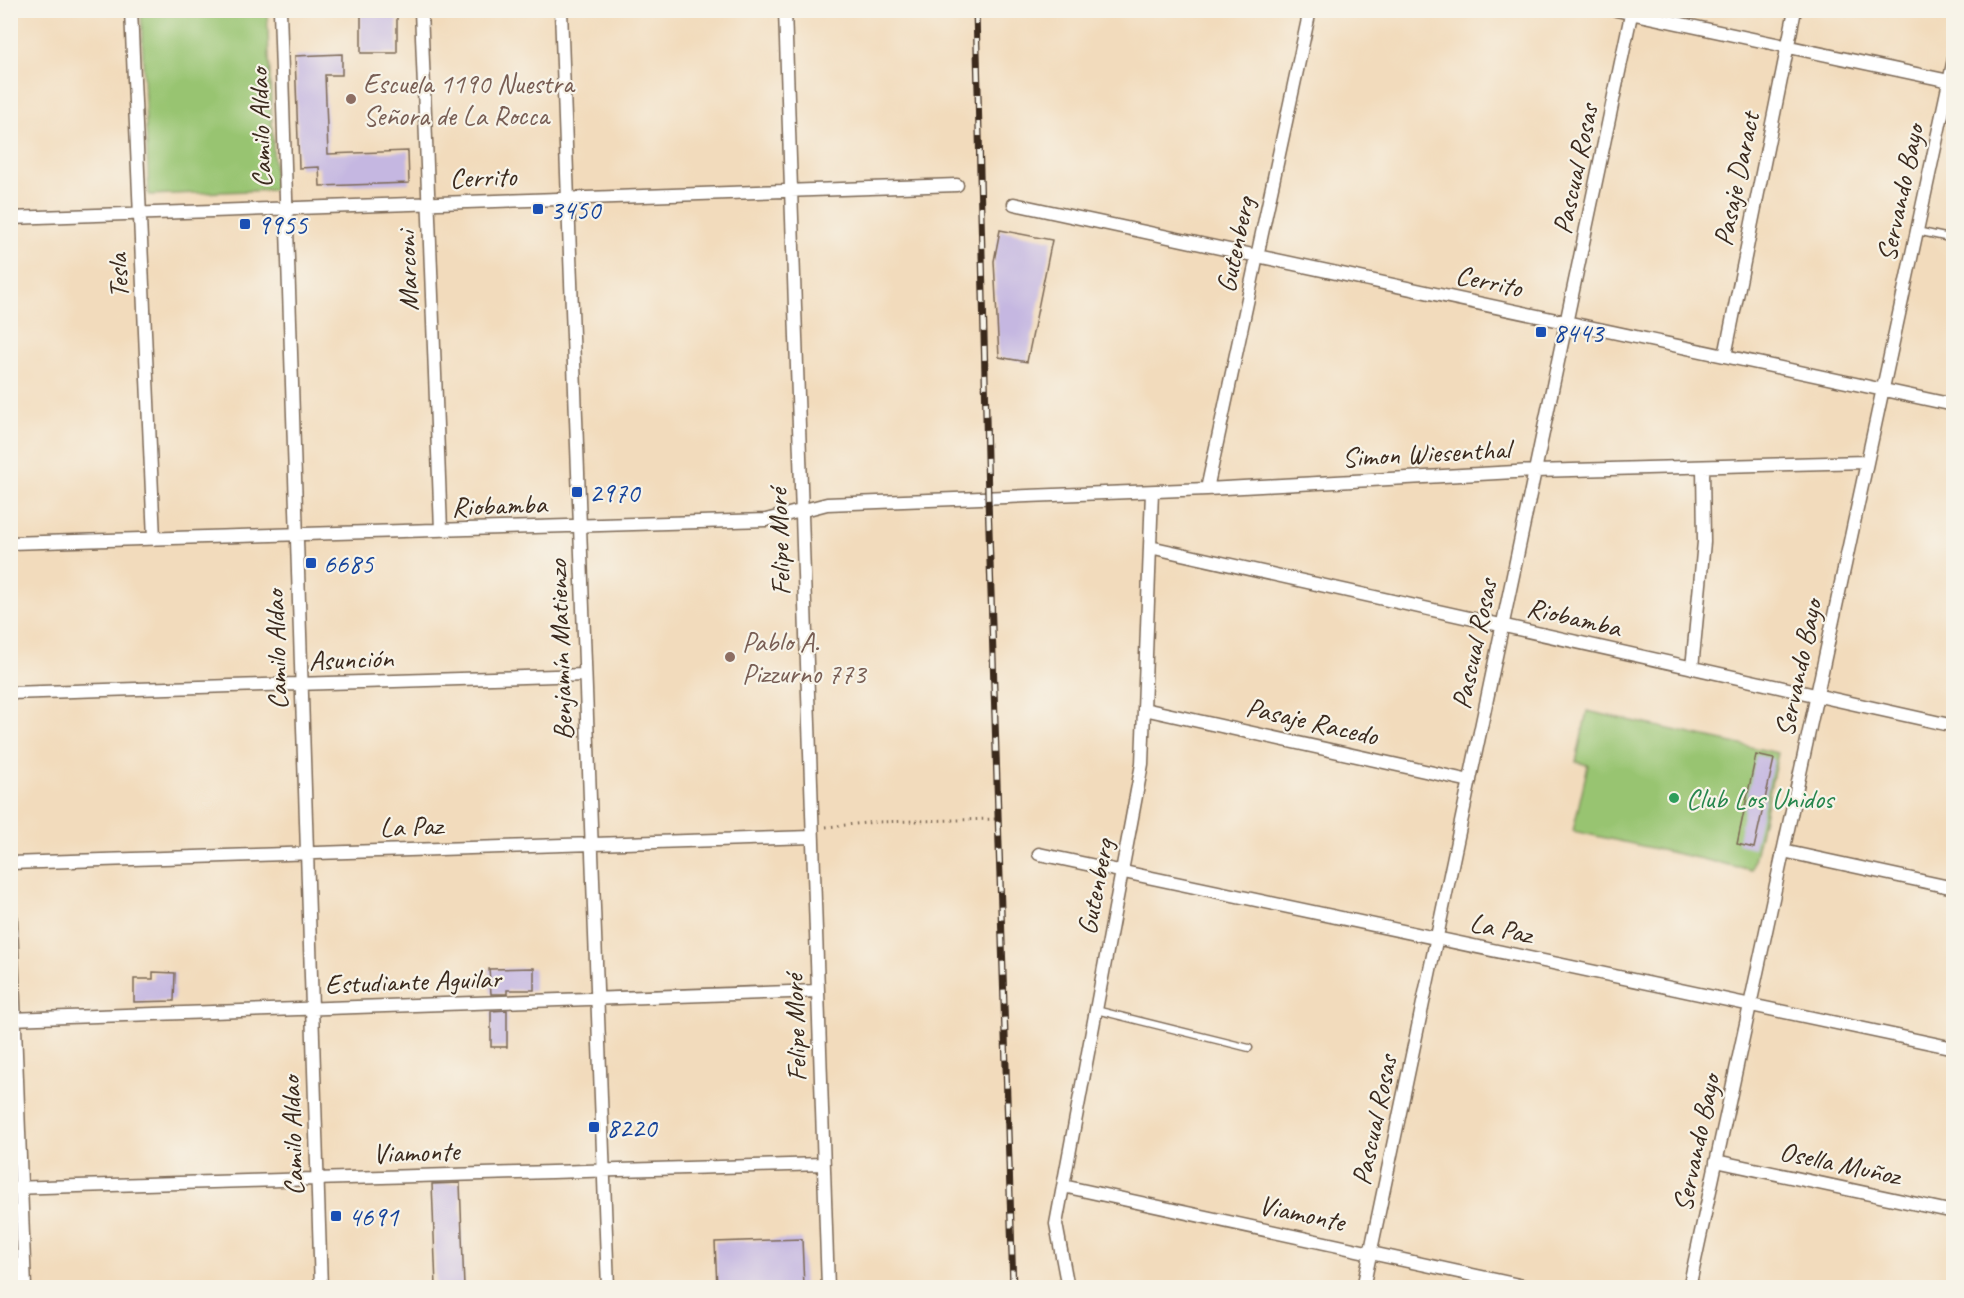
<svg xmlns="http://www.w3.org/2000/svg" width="1964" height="1298" font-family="Caveat,sans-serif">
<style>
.green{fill:#98c471;stroke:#6a7748;stroke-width:1.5}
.building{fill:#c5b7e1}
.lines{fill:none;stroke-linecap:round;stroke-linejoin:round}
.service-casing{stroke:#7b6855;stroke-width:9}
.minor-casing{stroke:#7b6855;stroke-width:15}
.path{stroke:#7b6855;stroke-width:3;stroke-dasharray:1.5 4.5;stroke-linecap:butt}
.service{stroke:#fff;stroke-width:6}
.minor{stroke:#fff;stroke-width:12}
.rail-casing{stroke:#3b2a1e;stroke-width:7}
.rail{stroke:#f7f3e8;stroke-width:4.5;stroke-dasharray:14;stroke-linecap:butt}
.education-dot{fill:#8d6e63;stroke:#f7f3e8;stroke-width:2}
.transit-dot{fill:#1a4fb4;stroke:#f7f3e8;stroke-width:2}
.leisure-dot{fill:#2e9e5b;stroke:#f7f3e8;stroke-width:2}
.labels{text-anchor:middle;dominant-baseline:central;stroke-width:4.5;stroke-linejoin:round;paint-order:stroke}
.education-label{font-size:28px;fill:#785e54;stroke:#f7f3e8;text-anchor:start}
.street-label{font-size:28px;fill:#3b2a1e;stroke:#f7f3e8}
.transit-label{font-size:28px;fill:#164399;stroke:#f7f3e8;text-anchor:start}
.leisure-label{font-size:28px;fill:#27864d;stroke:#f7f3e8;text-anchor:start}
</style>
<rect width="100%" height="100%" fill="#f7f3e8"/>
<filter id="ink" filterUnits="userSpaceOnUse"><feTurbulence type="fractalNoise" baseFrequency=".0167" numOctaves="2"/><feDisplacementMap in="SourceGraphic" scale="12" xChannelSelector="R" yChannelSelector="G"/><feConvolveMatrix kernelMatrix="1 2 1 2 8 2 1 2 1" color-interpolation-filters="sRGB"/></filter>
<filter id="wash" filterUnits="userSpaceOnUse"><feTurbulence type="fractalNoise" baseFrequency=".008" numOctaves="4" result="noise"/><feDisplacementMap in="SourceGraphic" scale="24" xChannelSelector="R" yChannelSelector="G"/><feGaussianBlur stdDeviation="1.35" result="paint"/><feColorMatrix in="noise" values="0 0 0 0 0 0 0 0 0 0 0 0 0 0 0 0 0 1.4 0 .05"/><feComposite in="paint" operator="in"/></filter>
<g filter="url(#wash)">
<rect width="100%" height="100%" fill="#f2dbbc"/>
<path class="green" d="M141,11h126l8,179 -126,5z
M1587,711l191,42 -26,117 -179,-39 15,-66 -12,-3z"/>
<g id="blocks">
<path class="building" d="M361,10h36v43h-36z
M342,54v21h-17l3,79 80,-3 1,32 -89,3 -1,-19 -20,1 -4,-112z
M1000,230l52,10 -25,122 -28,-5 -5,-96z
M1756,755l18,4 -20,89 -17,-4z
M534,968v22h-27v4h-16l-2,-25z
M153,972l22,1 -1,28 -40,1v-23h19z
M507,1010v37h-16v-36z
M460,1183l4,104h-28l-4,-103z
M802,1239l2,48h-87l-2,-45z"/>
</g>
</g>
<g filter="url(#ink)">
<use href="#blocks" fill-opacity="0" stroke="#7b6855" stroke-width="1.5"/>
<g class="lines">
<g class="service-casing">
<path id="service" d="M1917,231l37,8
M1096,1010l153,38"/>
</g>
<g class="minor-casing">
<path id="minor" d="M131,10l23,529
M280,10l41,1278
M421,10l20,520
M561,10l47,1278
M785,10l43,1278
M1616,10l338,72
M1014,204l940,201
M10,218l947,-33
M1725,356l70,-346
M1207,489l103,-479
M10,543l756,-23 61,-16 380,-15 328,-18 331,-9
M1150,547l804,179
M1692,668l12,-126 -1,-74
M10,693l575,-18
M1144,709l326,72
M1783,851l171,37
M1039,854l915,194
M10,863l802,-26
M10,898l15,390
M10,1019l808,-28
M1716,1161l238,51
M1063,1186l469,102
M10,1188l813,-24
M1068,1288l-12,-64 86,-460 10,-272
M1363,1288l269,-1278
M1689,1288l265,-1229"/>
</g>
<path class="path" d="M826,827l50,-5 119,-3"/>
<use href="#service" class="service"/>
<use href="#minor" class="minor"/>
<g class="rail-casing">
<path id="rail" d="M976,10l12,488 25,790"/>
</g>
<use href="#rail" class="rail"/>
</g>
</g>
<g class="education-dot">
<circle cx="351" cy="99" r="6"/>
<circle cx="730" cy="657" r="6"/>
</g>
<g class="transit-dot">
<rect x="532" y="203" width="12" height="12" rx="3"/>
<rect x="239" y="218" width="12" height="12" rx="3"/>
<rect x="1535" y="326" width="12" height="12" rx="3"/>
<rect x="571" y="486" width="12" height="12" rx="3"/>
<rect x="305" y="557" width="12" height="12" rx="3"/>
<rect x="588" y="1121" width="12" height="12" rx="3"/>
<rect x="330" y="1210" width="12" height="12" rx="3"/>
</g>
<circle class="leisure-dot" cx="1674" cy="798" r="6"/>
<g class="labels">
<g class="education-label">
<text x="363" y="83">Escuela 1190 Nuestra<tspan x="363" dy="32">Señora de La Rocca</tspan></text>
<text x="742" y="641">Pablo A.<tspan x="742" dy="32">Pizzurno 773</tspan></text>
</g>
<g class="street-label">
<text transform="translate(260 128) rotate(-92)">Camilo Aldao</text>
<text transform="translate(1575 169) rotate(-78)">Pascual Rosas</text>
<text transform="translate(483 177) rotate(-2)">Cerrito</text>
<text transform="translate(1736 179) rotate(-78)">Pasaje Daract</text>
<text transform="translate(1900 193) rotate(-78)">Servando Bayo</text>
<text transform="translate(1235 245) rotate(-78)">Gutenberg</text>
<text transform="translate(407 271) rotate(-92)">Marconi</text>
<text transform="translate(118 276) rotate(-92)">Tesla</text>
<text transform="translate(1489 281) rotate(12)">Cerrito</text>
<text transform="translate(1426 453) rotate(-3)">Simon Wiesenthal</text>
<text transform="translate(499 505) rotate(-2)">Riobamba</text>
<text transform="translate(779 542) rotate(-92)">Felipe Moré</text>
<text transform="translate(1574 617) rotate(13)">Riobamba</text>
<text transform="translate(1474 644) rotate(-78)">Pascual Rosas</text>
<text transform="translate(276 650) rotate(-92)">Camilo Aldao</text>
<text transform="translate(560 650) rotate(-92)">Benjamín Matienzo</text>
<text transform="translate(351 659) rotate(-2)">Asunción</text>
<text transform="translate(1798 668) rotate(-78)">Servando Bayo</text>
<text transform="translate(1312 721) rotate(13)">Pasaje Racedo</text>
<text transform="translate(411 826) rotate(-2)">La Paz</text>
<text transform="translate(1095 887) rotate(-79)">Gutenberg</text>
<text transform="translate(1501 928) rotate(12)">La Paz</text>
<text transform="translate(413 981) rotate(-2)">Estudiante Aguilar</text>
<text transform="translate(795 1028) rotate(-92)">Felipe Moré</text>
<text transform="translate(1374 1120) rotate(-78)">Pascual Rosas</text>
<text transform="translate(292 1136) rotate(-92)">Camilo Aldao</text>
<text transform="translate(1696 1143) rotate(-78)">Servando Bayo</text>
<text transform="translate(416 1152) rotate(-2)">Viamonte</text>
<text transform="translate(1840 1163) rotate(12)">Osella Muñoz</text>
<text transform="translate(1302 1213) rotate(12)">Viamonte</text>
</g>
<g class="transit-label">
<text x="550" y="209">3450</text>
<text x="257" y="224">9955</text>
<text x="1553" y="332">8443</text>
<text x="589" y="492">2970</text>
<text x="323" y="563">6685</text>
<text x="606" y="1127">8220</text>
<text x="348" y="1216">4691</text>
</g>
<g class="leisure-label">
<text x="1686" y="798">Club Los Unidos</text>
</g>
</g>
<rect width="1964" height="1298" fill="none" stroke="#f7f3e8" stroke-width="36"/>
</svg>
